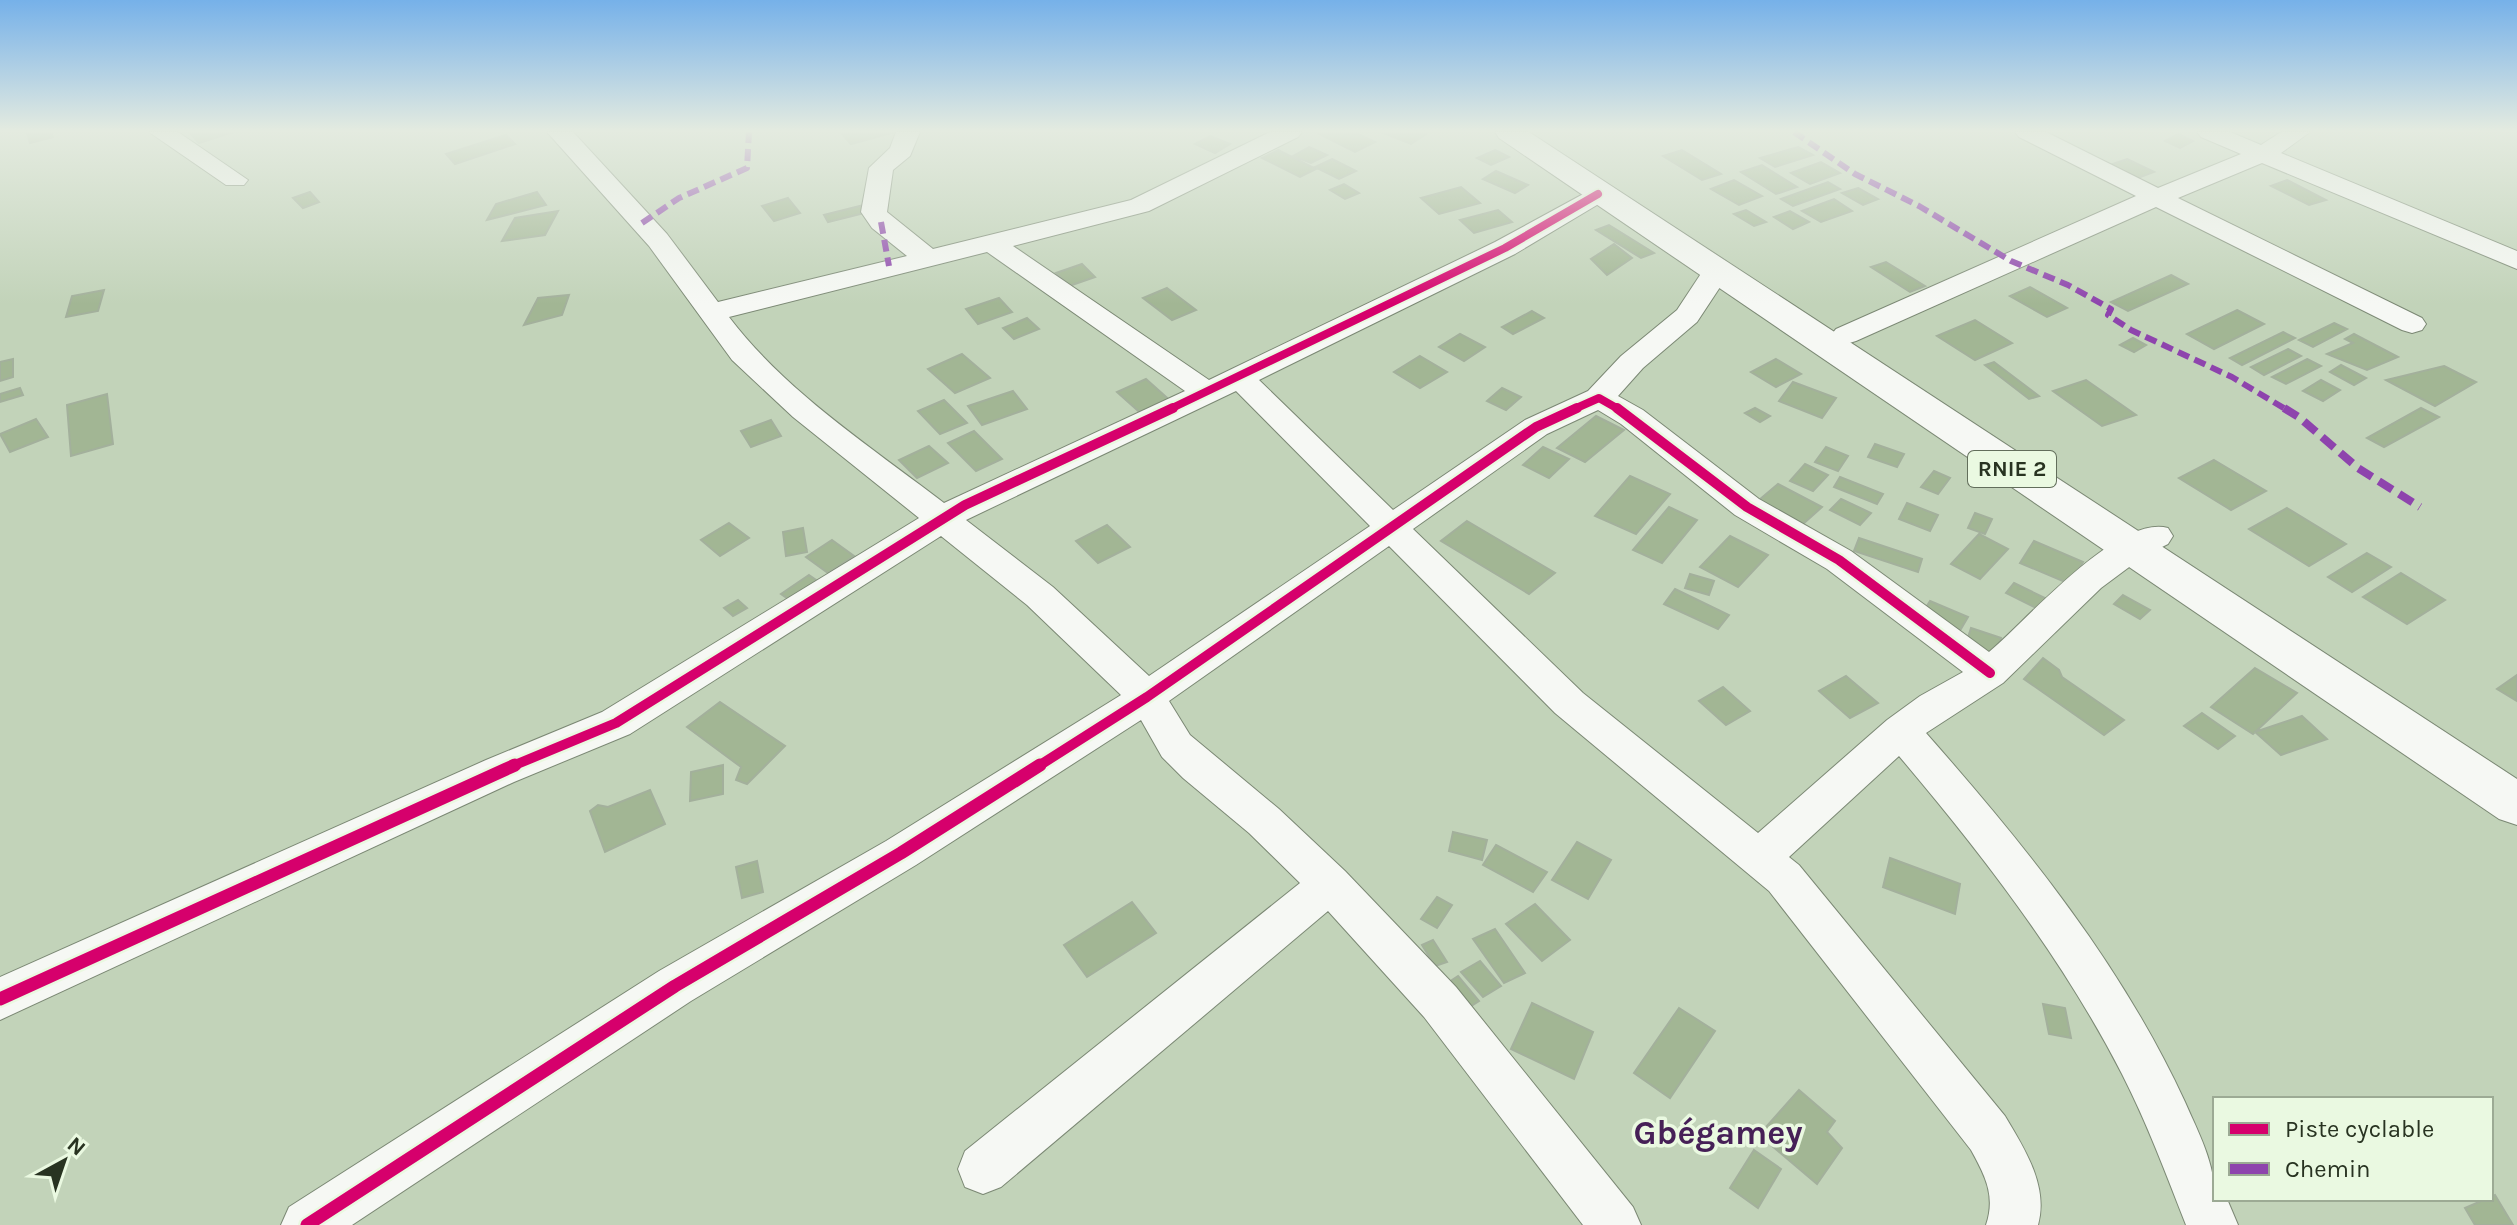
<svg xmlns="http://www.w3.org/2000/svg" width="2517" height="1225" font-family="Karla,sans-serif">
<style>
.building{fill:#a2b694;stroke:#a3b09c;stroke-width:2}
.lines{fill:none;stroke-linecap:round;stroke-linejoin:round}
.minor-casing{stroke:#7b8874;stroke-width:2}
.highway-casing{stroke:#7b8874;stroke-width:2}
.minor{fill:#f6f8f4;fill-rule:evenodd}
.highway{fill:#f6f8f4;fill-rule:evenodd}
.quiet-far1{stroke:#8e44ad;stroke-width:6;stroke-dasharray:12 6;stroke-linecap:butt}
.quiet{stroke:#8e44ad;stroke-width:8;stroke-dasharray:16 8;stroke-linecap:butt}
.cycleway-far2-casing{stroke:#eaf9e1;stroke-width:12}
.cycleway-far1-casing{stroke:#eaf9e1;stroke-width:15}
.cycleway-casing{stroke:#eaf9e1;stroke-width:18}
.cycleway-far2{stroke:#d6006c;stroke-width:8}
.cycleway-far1{stroke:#d6006c;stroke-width:10}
.cycleway{stroke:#d6006c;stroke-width:13}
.labels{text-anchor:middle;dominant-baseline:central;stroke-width:7;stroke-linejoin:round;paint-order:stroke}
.shield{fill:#eaf9e1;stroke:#626e5b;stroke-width:2}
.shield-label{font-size:22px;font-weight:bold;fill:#283321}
.near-quarter-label{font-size:34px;font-weight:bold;fill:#462057;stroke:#eaf9e1}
</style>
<rect width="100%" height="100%" fill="#c2d3b9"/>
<path class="building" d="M51,132l2,5 -23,6 -3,-10z
M189,132h44l-34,11z
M847,132h48l-44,12 -9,-10z
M1322,132h32l21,10 -20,10 -36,-18z
M1381,132h40l5,2 -15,10z
M2178,134l15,7 -13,7 -15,-7z
M506,135l9,9 -60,20 -9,-10z
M1210,136l20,8 -15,9 -20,-9z
M1309,147l18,8 -16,8 -18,-7z
M1798,147l15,8 -38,12 -15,-9z
M1278,150l38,19 -16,8 -38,-19z
M1495,150l14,7 -18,8 -14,-7z
M1682,150l39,24 -19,6 -39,-24z
M1332,159l24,12 -17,8 -24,-12z
M2127,159l27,13 -16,6 -28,-13z
M1821,162l19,11 -30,11 -19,-11z
M1762,165l35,22 -21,7 -35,-22z
M1496,171l32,14 -13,8 -32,-14z
M1734,180l28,16 -23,9 -28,-16z
M2287,180l39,20 -17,5 -38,-19z
M1828,182l12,7 -47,17 -12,-7z
M1344,184l15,9 -14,6 -15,-9z
M1461,187l19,16 -41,11 -18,-16z
M1858,188l20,11 -15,6 -21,-12z
M310,192l9,10 -16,6 -10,-10z
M537,192l9,13 -59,15 9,-16z
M788,198l12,15 -26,8 -12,-15z
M1834,199l18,12 -31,11 -19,-11z
M864,205l4,7 -40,10 -4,-7z
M1498,210l14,12 -38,11 -14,-13z
M1746,210l20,12 -12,4 -20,-12z
M558,211l-13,24 -43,6 13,-23z
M1790,211l19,11 -16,7 -19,-12z
M1609,225l45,28 -13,5 -45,-28z
M1614,244l18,14 -25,17 -16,-16z
M1886,262l39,24 -15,6 -39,-25z
M1082,264l13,13 -26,9 -13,-13z
M2171,275l17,9 -60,27 -17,-9z
M2030,287l37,21 -20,9 -37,-21z
M1167,288l29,22 -24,10 -29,-22z
M104,290l-6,21 -32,6 6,-21z
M569,295l-7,20 -38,10 14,-27z
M999,298l13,14 -34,12 -12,-15z
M2237,310l27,14 -50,25 -27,-15z
M1532,311l12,7 -31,16 -11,-7z
M1027,318l12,11 -25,10 -11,-11z
M1975,320l37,23 -37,17 -38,-24z
M2334,323l13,6 -34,18 -14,-7z
M2283,332l12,6 -53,27 -12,-7z
M1460,334l25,13 -21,14 -25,-14z
M2354,334l44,23 -31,13 -40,-16 26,-11 -8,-4z
M2133,338l13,7 -12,7 -14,-7z
M2288,349l13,7 -37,19 -13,-8z
M962,354l28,24 -35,15 -27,-24z
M1420,356l27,16 -27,16 -26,-16z
M13,359v18l-13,4v-19z
M1776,359l25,15 -25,13 -25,-15z
M2307,359l14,7 -35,18 -14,-7z
M1994,362l45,34 -10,3 -44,-34z
M2341,365l25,13 -12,7 -24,-13z
M2444,366l32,16 -41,24 -49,-26z
M1146,379l28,25 -29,13 -28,-25z
M2086,380l50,35 -34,11 -49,-35z
M2321,380l19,10 -17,11 -20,-10z
M1793,382l43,16 -14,20 -43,-17z
M20,388l3,7 -23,7v-8z
M1502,388l19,9 -15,13 -19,-9z
M1013,391l14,18 -45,16 -14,-19z
M107,394l6,50 -42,12 -4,-51z
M944,400l23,23 -27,11 -22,-23z
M1755,408l15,8 -10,6 -15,-9z
M2421,408l18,9 -55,30 -17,-9z
M1596,416l28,14 -39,32 -28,-14z
M36,419l12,18 -38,15 -10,-18z
M771,420l10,16 -30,11 -10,-16z
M974,431l28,28 -26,12 -28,-28z
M1875,444l29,10 -7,13 -29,-10z
M929,446l19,17 -31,15 -18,-18z
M1543,447l26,12 -20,19 -26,-13z
M1826,447l22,9 -10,15 -23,-9z
M2214,460l52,31 -35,19 -52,-32z
M1805,464l23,11 -15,16 -23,-10z
M1934,471l16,7 -12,16 -17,-7z
M1630,476l40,18 -34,40 -41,-18z
M1840,477l43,17 -6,10 -43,-17z
M1778,484l44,23 -19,17 -44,-24z
M1841,499l30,14 -11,12 -30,-15z
M1907,503l31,12 -8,16 -31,-12z
M1669,507l28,13 -35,43 -29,-13z
M2287,508l59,36 -37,22 -60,-37z
M1975,513l17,6 -7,15 -17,-6z
M1467,521l88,52 -26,21 -88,-53z
M729,523l20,15 -29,18 -19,-16z
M1107,525l23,22 -32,16 -22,-22z
M803,528l4,24 -21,4 -3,-24z
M1979,534l29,15 -28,30 -29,-15z
M1730,536l38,19 -30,32 -38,-20z
M1859,538l63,21 -4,13 -64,-21z
M832,540l22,16 -26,17 -22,-16z
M2034,541l49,21 -13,22 -50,-21z
M2367,553l24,14 -39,25 -24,-15z
M2401,573l44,27 -38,24 -44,-27z
M1690,574l24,7 -5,14 -24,-7z
M809,575l10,7 -28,19 -10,-7z
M2014,583l37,18 -7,11 -38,-19z
M1675,589l54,26 -11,14 -54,-25z
M2123,595l27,15 -10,9 -26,-15z
M738,600l9,8 -14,8 -9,-8z
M1930,601l38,16 -10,17 -38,-17z
M1971,628l30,10 -5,17 -30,-11z
M2043,658l16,12 3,7 62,43 -20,15 -80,-56z
M2255,668l42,25 -44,41 -42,-27z
M2517,675v26l-20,-12z
M1846,676l32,27 -28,15 -31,-27z
M1723,687l27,24 -24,14 -27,-24z
M720,702l65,44 -38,38 -11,-4 5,-13 -54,-40z
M2202,713l33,23 -17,13 -34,-23z
M2302,716l25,23 -46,16 -26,-23z
M723,765v29l-33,7 1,-29z
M650,790l15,34 -60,28 -15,-41 8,-6 10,2z
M1453,832l34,8 -5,20 -33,-9z
M1577,842l34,18 -23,39 -36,-19z
M1496,845l51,27 -14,20 -50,-27z
M1890,858l70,26 -5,30 -72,-27z
M757,861l6,31 -21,6 -6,-31z
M1437,897l15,8 -15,23 -16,-9z
M1132,902l24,31 -69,44 -23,-32z
M1535,904l35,36 -28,21 -36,-37z
M1495,929l30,44 -21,10 -31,-44z
M1433,940l14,22 -12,4 -13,-21z
M1480,961l21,25 -18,11 -22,-25z
M1458,976l21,25 -25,16 -20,-25z
M1532,1003l61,29 -19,47 -63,-30z
M2043,1004l22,4 6,30 -22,-4z
M1679,1008l36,23 -45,67 -36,-25z
M1799,1090l36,31 -8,11 15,16 -25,36 -58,-49z
M1754,1150l27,19 -23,39 -28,-20z
M2495,1195l18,30h-38l-10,-17z"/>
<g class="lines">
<g class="minor-casing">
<path id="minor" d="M149,132h29l70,48 -4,5h-18z
M547,132h26l94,102 51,68 189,-46 -35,-28 -11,-16 8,-44 21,-20 6,-16h24l-10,24 -17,14 -6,42 46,37 198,-49 139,-68h32l-4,5 -149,74 -136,35 196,134 286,-138 103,-56 9,3 4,5 -4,5 -92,55 -256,126 134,130 132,-90 63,-29 33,-35 56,-46 29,-44 10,-2 10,2 4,6 -33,50 -54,46 -25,28 25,14 116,89 92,52 138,101c37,-31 129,-138 179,-124l5,8 -5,8 -24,12 -43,32 -98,95 -77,50c99,112 196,232 259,369 14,32 30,61 30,97h12l11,26h-52c-20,-51 -39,-102 -64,-151 -59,-115 -140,-220 -223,-318l-110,101 10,8 206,251c19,32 44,70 33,109h-52c10,-29 -1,-50 -15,-75l-202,-259 -214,-178 -166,-167 -220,155 21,34 89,74 66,62 111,116 177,220 8,18h-58l-159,-208 -96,-106 -327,276 -18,7 -18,-7 -7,-18 7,-18 335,-268 -51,-50 -66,-55 -21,-21 -21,-37 -225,145 -225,136 -339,224h-71l8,-18 370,-236 227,-130 235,-146 -94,-90 -86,-69 -311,198 -116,48 -514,238v-43l486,-217 116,-48 317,-194 -126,-101 -61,-57 -83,-114zM987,252l198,139 -241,112c-74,-57 -158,-111 -215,-186zM1236,391l134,135 -221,150 -96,-89 -87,-67zM1598,410l23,14 114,91 92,54 136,103 -43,24 -33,24 -129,113 -175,-140 -170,-164 134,-95z
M2015,132h31l112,56 83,-34 -40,-17 -4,-5h33l31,13 20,-13h29l-29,21 236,98v18l-255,-106 -84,35 244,120 4,6 -4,6 -10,3 -10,-3 -246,-123 -300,134 -10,3 -10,-3 -5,-6 5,-6 300,-133 -117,-59z"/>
</g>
<g class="highway-casing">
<path id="highway" d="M1495,132h34l988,647v46l-18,-6 -1000,-681z"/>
</g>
<use href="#minor" class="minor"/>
<use href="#highway" class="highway"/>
<path class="quiet-far1" d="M1794,132l61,42 64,32 92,55 57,24 43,24 -3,6 23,15 101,47 55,33
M881,222l8,44
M642,223l37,-25 68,-30 2,-36"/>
<path class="quiet" d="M2284,408l16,10 58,50 62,39"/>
<g class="cycleway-far2-casing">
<path id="cycleway-far2" d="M1168,410l337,-162 93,-54
M1572,410l27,-12 21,12"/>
</g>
<g class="cycleway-far1-casing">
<path id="cycleway-far1" d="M1617,408l130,99 92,53 151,113
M510,767l106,-44 349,-218 208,-97
M1037,767l110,-70 389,-270 41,-19"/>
</g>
<g class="cycleway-casing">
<path id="cycleway" d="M0,999l515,-234
M307,1225l368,-239 226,-133 139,-88"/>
</g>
<use href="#cycleway-far2" class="cycleway-far2"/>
<use href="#cycleway-far1" class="cycleway-far1"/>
<use href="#cycleway" class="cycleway"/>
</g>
<linearGradient id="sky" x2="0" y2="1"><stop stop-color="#76b1e9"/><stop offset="0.43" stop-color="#e4ebe0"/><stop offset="1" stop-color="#e4ebe0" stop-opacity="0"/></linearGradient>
<rect width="2517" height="304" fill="url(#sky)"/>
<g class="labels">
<rect class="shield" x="1968" y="451" width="88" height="36" rx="6"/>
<g class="shield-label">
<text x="2012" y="469">RNIE 2</text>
</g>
<g class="near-quarter-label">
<text x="1718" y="1133">Gbégamey</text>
</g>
</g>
<rect x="2213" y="1097" width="280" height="104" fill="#eaf9e1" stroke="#9caa94" stroke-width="2"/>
<rect x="2229" y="1123" width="40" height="12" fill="#d6006c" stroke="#9caa94" stroke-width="2"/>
<text x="2285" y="1137" font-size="24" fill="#283321">Piste cyclable</text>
<rect x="2229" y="1163" width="40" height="12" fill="#8e44ad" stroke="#9caa94" stroke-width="2"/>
<text x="2285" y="1177" font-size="24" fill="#283321">Chemin</text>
<g transform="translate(64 1161) rotate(40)" stroke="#eaf9e1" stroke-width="6" paint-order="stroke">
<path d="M0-6L14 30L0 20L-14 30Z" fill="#283321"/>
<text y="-12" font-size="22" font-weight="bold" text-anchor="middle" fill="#283321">N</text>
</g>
</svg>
